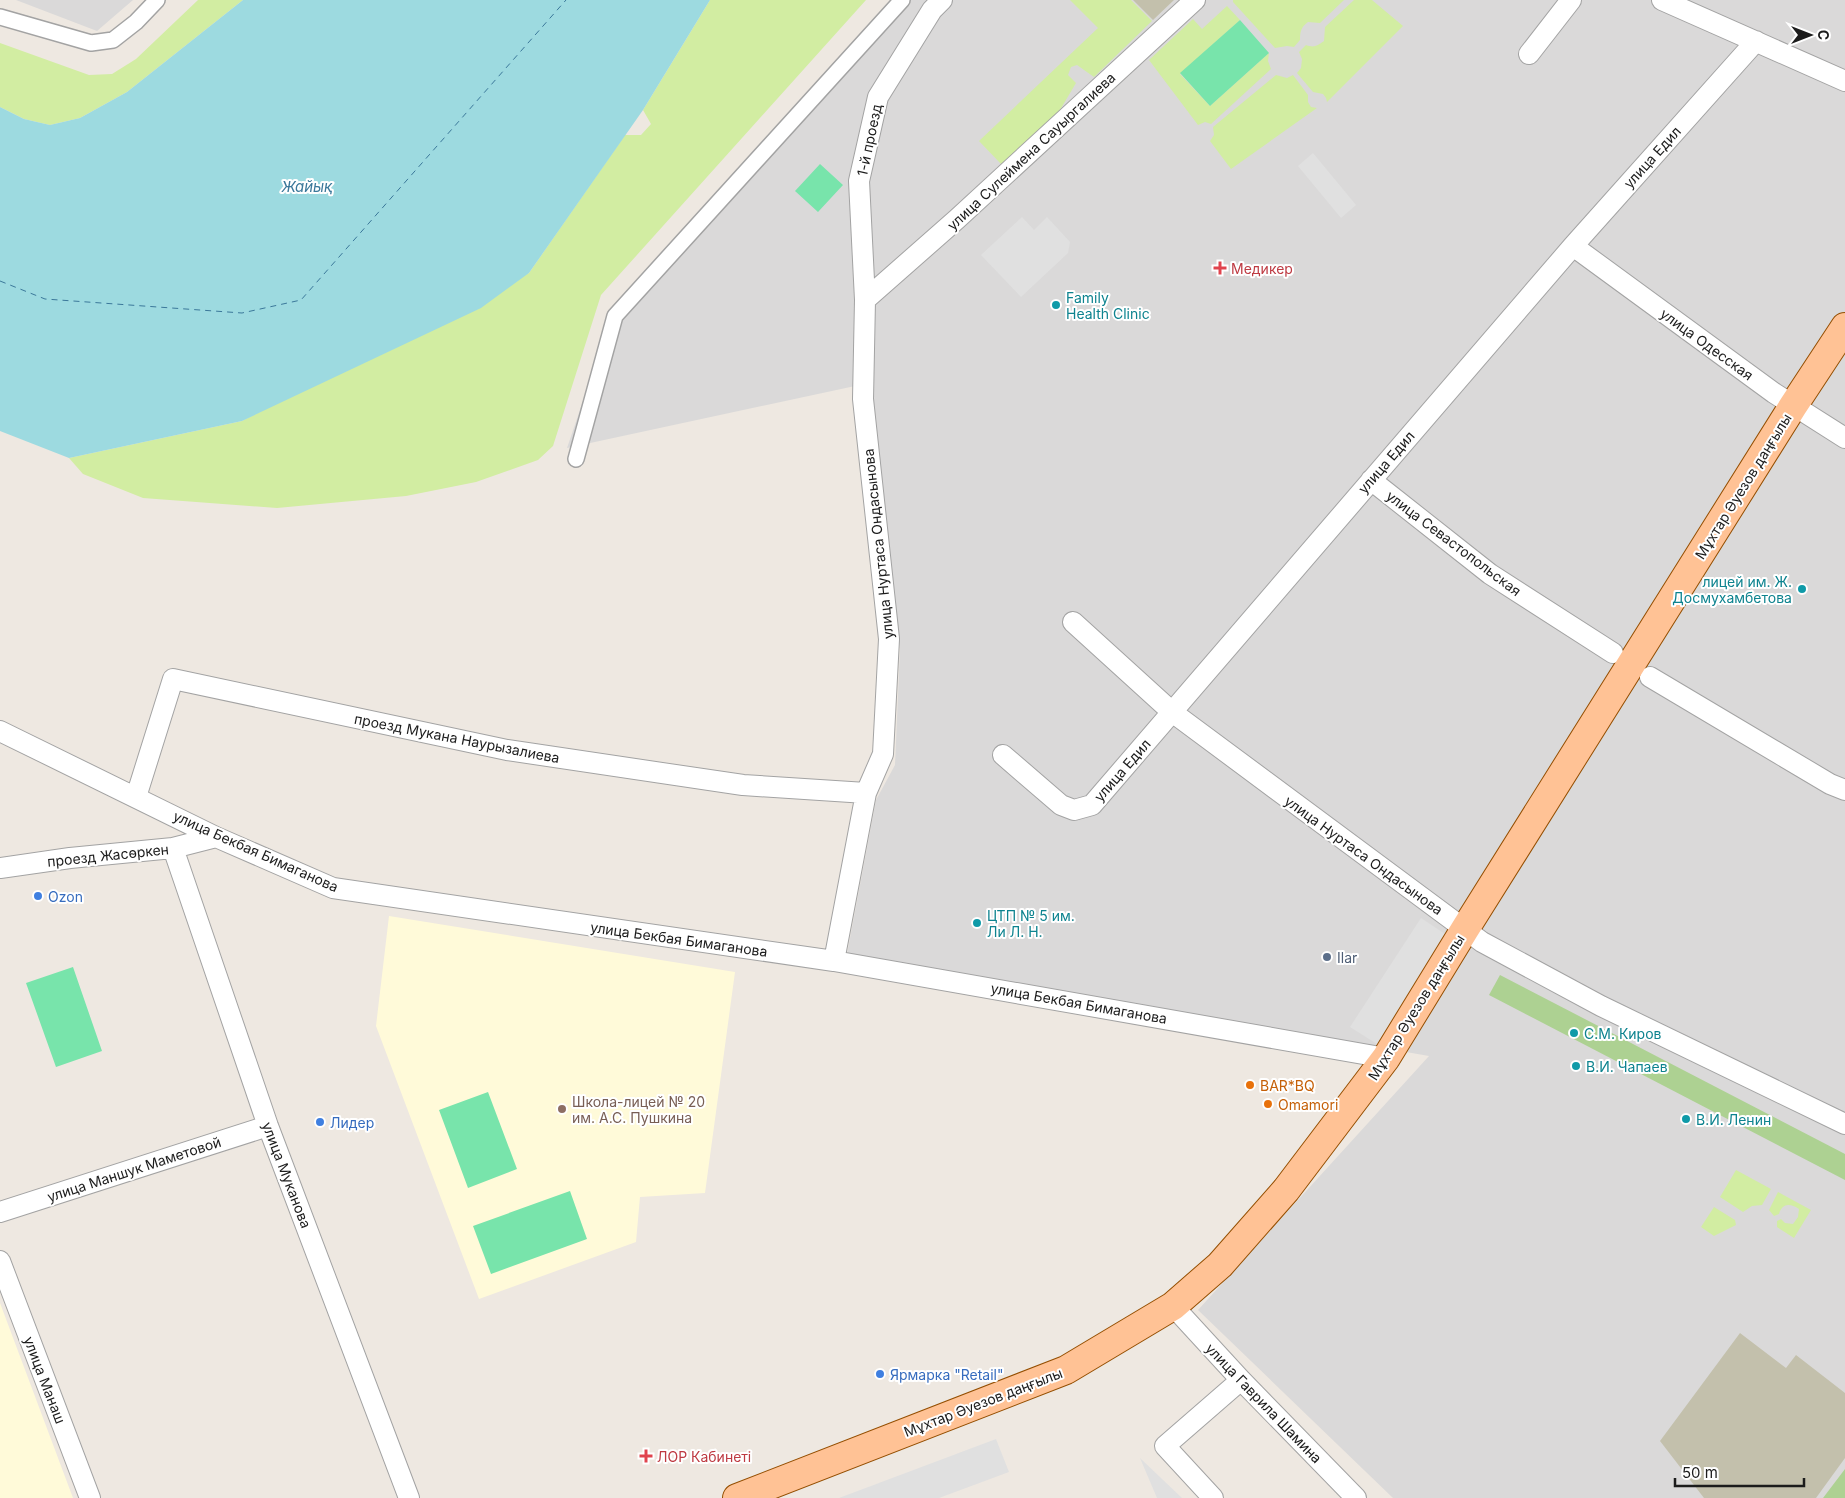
<svg xmlns="http://www.w3.org/2000/svg" width="1845" height="1498" font-family="Inter,sans-serif">
<style>
.residential{fill:#dad9d9}
.education{fill:#fffad9}
.construction{fill:#c3c0ac}
.grass{fill:#d2eda2}
.forest{fill:#add192}
.pitch{fill:#78e4ab}
.parking{fill:#e0e0e0}
.water{fill:#9ddae0}
.lines{fill:none;stroke-linecap:round;stroke-linejoin:round}
.ferry{stroke:#3b789a;stroke-width:1;stroke-dasharray:6 5;stroke-linecap:butt}
.pedestrian-casing{stroke:#a3a3a3;stroke-width:18}
.minor-casing{stroke:#a3a3a3;stroke-width:22}
.primary-casing{stroke:#944e00;stroke-width:30}
.pedestrian{stroke:#fff;stroke-width:15}
.minor{stroke:#fff;stroke-width:20}
.primary{stroke:#ffc295;stroke-width:28}
.health-dot{fill:#e0444e;stroke:#fff;stroke-width:2}
.culture-dot{fill:#0f9aa8;stroke:#fff;stroke-width:2}
.shop-dot{fill:#3f7fe0;stroke:#fff;stroke-width:2}
.service-dot{fill:#5c6f8a;stroke:#fff;stroke-width:2}
.food-dot{fill:#e8710a;stroke:#fff;stroke-width:2}
.education-dot{fill:#8d6e63;stroke:#fff;stroke-width:2}
.labels{text-anchor:middle;dominant-baseline:central;stroke-width:4;stroke-linejoin:round;paint-order:stroke}
.street-label{font-size:14px;fill:#1c1c1c;stroke:#fff}
.health-label{font-size:14px;fill:#be3a42;stroke:#fff;text-anchor:start}
.culture-label{font-size:14px;fill:#0d838f;stroke:#fff;text-anchor:start}
.shop-label{font-size:14px;fill:#366cbe;stroke:#fff;text-anchor:start}
.service-label{font-size:14px;fill:#4e5e75;stroke:#fff;text-anchor:start}
.food-label{font-size:14px;fill:#c56008;stroke:#fff;text-anchor:start}
.education-label{font-size:14px;fill:#785e54;stroke:#fff;text-anchor:start}
.water-label{font-size:15px;font-style:italic;fill:#3b789a;stroke:#fff}
</style>
<rect width="100%" height="100%" fill="#eee8e1"/>
<path class="residential" d="M16,0h117l-36,31z
M892,0h953v1498h-452l-195,-188 231,-254 -582,-102 29,-154 19,-35 5,-116 -31,-266 -302,65 49,-144z"/>
<path class="education" d="M389,916l346,56 -30,221 -65,4 -4,45 -157,57 -103,-273z
M0,1303l73,195h-73z"/>
<path class="construction" d="M1133,0h41l-21,20z
M1740,1333l46,35 10,-13 49,38v65l-29,40h-112l-44,-57z"/>
<path class="grass" d="M198,0h45l-116,92 -47,26 -30,7 -26,-6 -24,-12v-64l89,32 23,-1 24,-15z
M710,0h156l-265,295 -48,151 -15,14 -62,22 -70,14 -129,12 -134,-10 -60,-24 -14,-16 173,-37 287,-148 96,-138h16l10,-11 -8,-14z
M1070,0h61l21,21 -58,56 -17,-12 -6,2 -3,8 8,8 -16,27 -58,55 -23,-24 119,-113z
M1233,0h111l-24,23 -12,-1c-7,5 -8,10 -8,18l-6,7 -7,-1 -12,2 -42,-46z
M1354,0h18l31,26 -76,76 -1,-4 -3,-4 -10,-2 -16,-19 4,-5 1,-9 -3,-7 7,-7c8,3 11,1 18,-4l1,-14z
M1227,6l13,14 -60,54 30,32 59,-53 -1,8 3,8 -60,55 -6,-2 -7,3 -49,-65 44,-41 9,10z
M1276,75l11,3 6,-3 15,20v7l3,5 6,1 -86,61 -21,-28 4,-6 -1,-8z
M1736,1170l35,19 -9,16 -10,1 -9,6 -23,-15z
M1778,1192l33,18 -17,28 -17,-11v-6l4,-2 4,4 8,1 5,-7 1,-8c-9,-6 -17,-6 -20,5l-5,2 -5,-6z
M1714,1207l21,13 1,5 -22,11 -13,-9z"/>
<path class="forest" d="M1500,975l345,179v26l-356,-185z
M1845,1469v29h-22z"/>
<path class="pitch" d="M1240,20l29,33 -59,53 -30,-33z
M820,164l23,21 -25,27 -23,-21z
M73,967l29,84 -46,16 -30,-84z
M488,1092l29,77 -49,19 -29,-78z
M570,1191l17,48 -96,35 -18,-48z"/>
<path class="parking" d="M1313,153l43,52 -15,13 -43,-52z
M1022,217l12,13 13,-13 23,25 -2,11 -47,44 -40,-42z
M1421,918l27,18 -71,108 -27,-17z
M996,1439l13,33 -70,26h-100z
M1140,1458l42,40h-25z"/>
<path class="water" d="M243,0h467l-67,110 -114,163 -48,35 -239,113 -173,37 -69,-27v-324l24,12 26,6 30,-7 47,-26z"/>
<g class="lines">
<path class="ferry" d="M0,281l45,18 197,14 59,-13 265,-300"/>
<g class="pedestrian-casing">
<path id="pedestrian" d="M0,17l91,26 22,-3 23,-18 21,-22
M576,459l39,-143 287,-316"/>
</g>
<g class="minor-casing">
<path id="minor" d="M1662,0l183,81
M1529,54l42,-54
M1573,246l201,147 71,45
M865,300l92,-81 238,-219
M1371,480l119,94 123,79
M1073,622l99,90 310,230 119,64 244,118
M1650,677l180,107 15,6
M0,731l216,106 117,51 501,73 552,97
M1003,755l58,50 13,5 18,-5 481,-559 183,-205
M136,797l37,-118 334,71 236,35 123,8
M173,848l95,278 141,372
M0,868l70,-10 103,-10 43,-11
M834,961l32,-168 17,-39 6,-115 -26,-240 2,-99 -6,-119 19,-84 54,-87 10,-10
M0,1212l268,-86
M0,1261l90,237
M1173,1306l68,74 115,118
M1213,1498l-48,-52 76,-66"/>
</g>
<g class="primary-casing">
<path id="primary" d="M737,1498l329,-128 107,-64 47,-41 66,-75 100,-132 79,-129 328,-523 52,-79"/>
</g>
<use href="#pedestrian" class="pedestrian"/>
<use href="#minor" class="minor"/>
<use href="#primary" class="primary"/>
</g>
<g class="health-dot">
<path d="M1217.5 260.5h5v5h5v5h-5v5h-5v-5h-5v-5h5z"/>
<path d="M643.5 1448.5h5v5h5v5h-5v5h-5v-5h-5v-5h5z"/>
</g>
<g class="culture-dot">
<circle cx="1056" cy="305" r="5"/>
<circle cx="1802" cy="589" r="5"/>
<circle cx="977" cy="923" r="5"/>
<circle cx="1574" cy="1033" r="5"/>
<circle cx="1576" cy="1066" r="5"/>
<circle cx="1686" cy="1119" r="5"/>
</g>
<g class="shop-dot">
<circle cx="38" cy="896" r="5"/>
<circle cx="320" cy="1122" r="5"/>
<circle cx="880" cy="1374" r="5"/>
</g>
<circle class="service-dot" cx="1327" cy="957" r="5"/>
<g class="food-dot">
<circle cx="1250" cy="1085" r="5"/>
<circle cx="1268" cy="1104" r="5"/>
</g>
<circle class="education-dot" cx="562" cy="1109" r="5"/>
<g class="labels">
<g class="street-label">
<text transform="translate(869 140) rotate(-78)">1-й проезд</text>
<text transform="translate(1031 151) rotate(-43)">улица Сулеймена Сауыргалиева</text>
<text transform="translate(1652 157) rotate(-48)">улица Едил</text>
<text transform="translate(1707 344) rotate(36)">улица Одесская</text>
<text transform="translate(1386 462) rotate(-49)">улица Едил</text>
<text transform="translate(1743 486) rotate(-58)">Мұхтар Әуезов даңғылы</text>
<text transform="translate(1454 543) rotate(37)">улица Севастопольская</text>
<text transform="translate(878 544) rotate(-96)">улица Нуртаса Ондасынова</text>
<text transform="translate(457 738) rotate(11)">проезд Мукана Наурызалиева</text>
<text transform="translate(1122 770) rotate(-49)">улица Едил</text>
<text transform="translate(256 851) rotate(24)">улица Бекбая Бимаганова</text>
<text transform="translate(108 855) rotate(-6)">проезд Жасөркен</text>
<text transform="translate(1364 855) rotate(36)">улица Нуртаса Ондасынова</text>
<text transform="translate(679 939) rotate(8)">улица Бекбая Бимаганова</text>
<text transform="translate(1079 1003) rotate(10)">улица Бекбая Бимаганова</text>
<text transform="translate(1416 1007) rotate(-58)">Мұхтар Әуезов даңғылы</text>
<text transform="translate(134 1169) rotate(-18)">улица Маншук Маметовой</text>
<text transform="translate(287 1175) rotate(69)">улица Муканова</text>
<text transform="translate(45 1380) rotate(69)">улица Манаш</text>
<text transform="translate(983 1402) rotate(-21)">Мұхтар Әуезов даңғылы</text>
<text transform="translate(1264 1403) rotate(46)">улица Гаврила Шамина</text>
</g>
<g class="health-label">
<text x="1231" y="268">Медикер</text>
<text x="657" y="1456">ЛОР Кабинетi</text>
</g>
<g class="culture-label">
<text x="1066" y="297">Family<tspan x="1066" dy="16">Health Clinic</tspan></text>
<text x="1792" y="581" text-anchor="end">лицей им. Ж.<tspan x="1792" dy="16">Досмухамбетова</tspan></text>
<text x="987" y="915">ЦТП № 5 им.<tspan x="987" dy="16">Ли Л. Н.</tspan></text>
<text x="1584" y="1033">С.М. Киров</text>
<text x="1586" y="1066">В.И. Чапаев</text>
<text x="1696" y="1119">В.И. Ленин</text>
</g>
<g class="shop-label">
<text x="48" y="896">Ozon</text>
<text x="330" y="1122">Лидер</text>
<text x="890" y="1374">Ярмарка "Retail"</text>
</g>
<g class="service-label">
<text x="1337" y="957">Ilar</text>
</g>
<g class="food-label">
<text x="1260" y="1085">BAR*BQ</text>
<text x="1278" y="1104">Omamori</text>
</g>
<g class="education-label">
<text x="572" y="1101">Школа-лицей № 20<tspan x="572" dy="16">им. А.С. Пушкина</tspan></text>
</g>
<g class="water-label">
<text x="307" y="186">Жайық</text>
</g>
</g>
<g transform="translate(1810 35) rotate(90)" stroke="#ffffff" stroke-width="4" paint-order="stroke">
<path d="M0-4L9 19L0 12L-9 19Z" fill="#1c1c1c"/>
<text y="-8" font-size="14" font-weight="bold" text-anchor="middle" fill="#1c1c1c">С</text>
</g>
<path d="M1675 1478v8h129v-8" fill="none" stroke="#1c1c1c" stroke-width="2.5"/>
<text x="1682" y="1478" font-size="15" fill="#1c1c1c" stroke="#ffffff" stroke-width="4" paint-order="stroke">50 m</text>
</svg>
